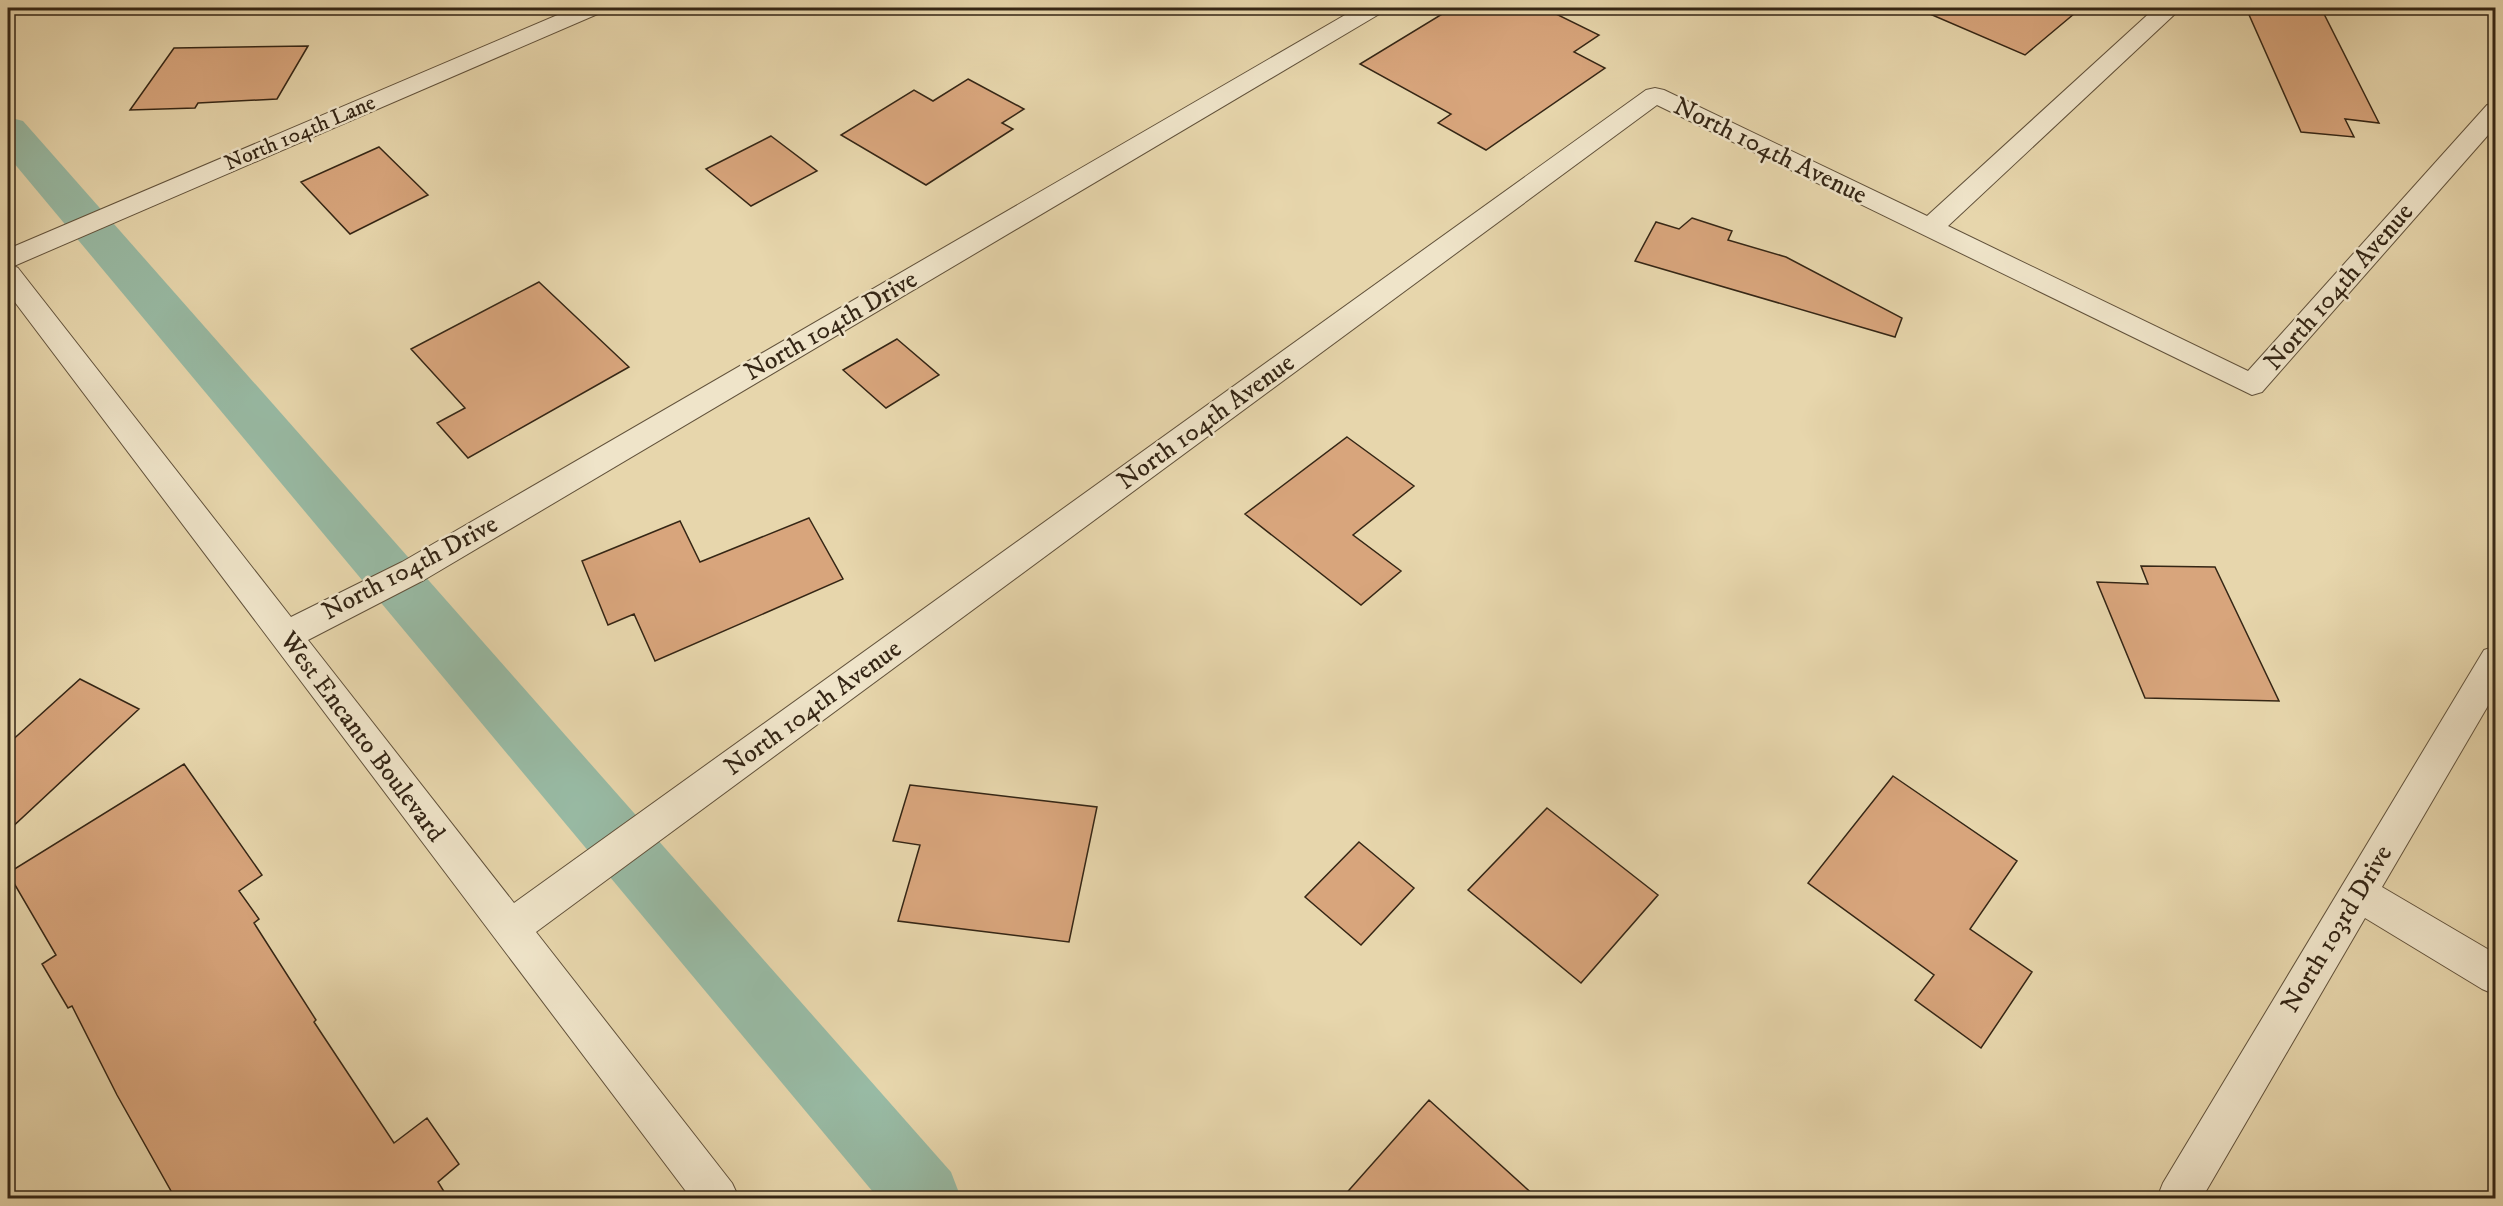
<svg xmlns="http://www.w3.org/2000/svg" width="2503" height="1206" font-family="'IM FELL DW Pica',serif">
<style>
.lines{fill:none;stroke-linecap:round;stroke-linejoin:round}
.canal{fill:#98baa4;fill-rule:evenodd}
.building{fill:#d8a57c;stroke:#352615;stroke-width:1.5}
.minor-casing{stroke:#62523b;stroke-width:2}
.minor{fill:#efe4c9;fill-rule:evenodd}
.labels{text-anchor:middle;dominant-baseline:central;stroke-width:5;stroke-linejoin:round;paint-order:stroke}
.far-street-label{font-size:22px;fill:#352615;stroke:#efe4c9}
.street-label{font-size:26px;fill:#352615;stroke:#efe4c9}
</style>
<rect width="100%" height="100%" fill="#e7d6ac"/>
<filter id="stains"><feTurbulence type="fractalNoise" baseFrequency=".00333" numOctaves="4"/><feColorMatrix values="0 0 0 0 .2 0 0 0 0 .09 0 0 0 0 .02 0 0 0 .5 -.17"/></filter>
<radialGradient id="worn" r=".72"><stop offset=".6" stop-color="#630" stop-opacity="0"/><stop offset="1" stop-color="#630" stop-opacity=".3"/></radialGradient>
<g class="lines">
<path class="canal" d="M8,117l15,4 928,1051 10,26h-83l-870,-1042z"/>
</g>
<path class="building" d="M1452,8h92l55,27 -25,17 31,16 -119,82 -48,-27 13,-9 -91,-50z
M1916,8h165l-56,47z
M2246,8h56l2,4 20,2 55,109 -34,-4 9,18 -53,-5z
M308,46l-31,53 -79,4 -3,5 -65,2 44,-62z
M968,79l56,30 -22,14 11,6 -87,56 -85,-50 73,-45 19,11z
M771,136l46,35 -66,35 -45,-37z
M379,147l49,48 -78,39 -49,-52z
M1692,218l40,13 -4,9 58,17 116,61 -7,19 -260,-76 21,-39 23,7z
M539,282l90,85 -161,91 -31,-35 28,-15 -54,-59z
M897,339l42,36 -53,33 -43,-38z
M1347,437l67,49 -61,49 48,36 -40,34 -116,-91z
M809,518l34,61 -188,82 -21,-47 -26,11 -26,-64 98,-40 20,41z
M2141,566l74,1 64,134 -134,-3 -48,-116 51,2z
M80,679l59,30 -131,122v-87z
M184,764l78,111 -23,16 20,28 -5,4 62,97 -2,2 80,121 33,-25 32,46 -21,18 10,16h-273l-58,-103 -45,-89 -4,2 -26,-44 14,-9 -48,-82z
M1893,776l124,85 -47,68 62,43 -51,76 -66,-48 19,-25 -126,-92z
M910,785l187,22 -28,135 -171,-21 22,-76 -27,-4z
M1547,808l111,87 -77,88 -113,-93z
M1359,842l55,46 -53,57 -56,-48z
M1429,1100l108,98h-195z"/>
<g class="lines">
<g class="minor-casing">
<path id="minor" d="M574,8h29l-3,5 -586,253 4,2 273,349 111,-55 955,-554h27l-3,5 -957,567 -116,60 206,263 1132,-813 9,-2 9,2 263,126 228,-208h24l-3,5 -228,213 300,145 239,-266 9,-2v23l-234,266 -10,3 -595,-290 -1121,827 196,251 7,15h-48l-683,-905v-44z
M2496,646v46l-114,195 114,67v41l-14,-6 -117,-71 -163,280h-45l6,-15 321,-533z"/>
</g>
<use href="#minor" class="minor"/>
</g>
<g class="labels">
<g class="far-street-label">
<text transform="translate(300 133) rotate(-23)">North 104th Lane</text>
</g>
<g class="street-label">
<text transform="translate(1770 151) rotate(26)">North 104th Avenue</text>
<text transform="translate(2339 287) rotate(-49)">North 104th Avenue</text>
<text transform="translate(831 326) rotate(-30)">North 104th Drive</text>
<text transform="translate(1206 422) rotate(-36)">North 104th Avenue</text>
<text transform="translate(410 568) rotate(-28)">North 104th Drive</text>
<text transform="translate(813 708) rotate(-36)">North 104th Avenue</text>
<text transform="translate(362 737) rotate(53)">West Encanto Boulevard</text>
<text transform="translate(2337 929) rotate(-59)">North 103rd Drive</text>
</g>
</g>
<rect width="2503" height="1206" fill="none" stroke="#e7d6ac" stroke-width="30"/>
<rect x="9" y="9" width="2485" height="1188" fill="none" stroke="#352615" stroke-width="3"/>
<rect x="15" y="15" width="2473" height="1176" fill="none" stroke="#352615" stroke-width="1.5"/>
<rect width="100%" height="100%" filter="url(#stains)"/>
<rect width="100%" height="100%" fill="url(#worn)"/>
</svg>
